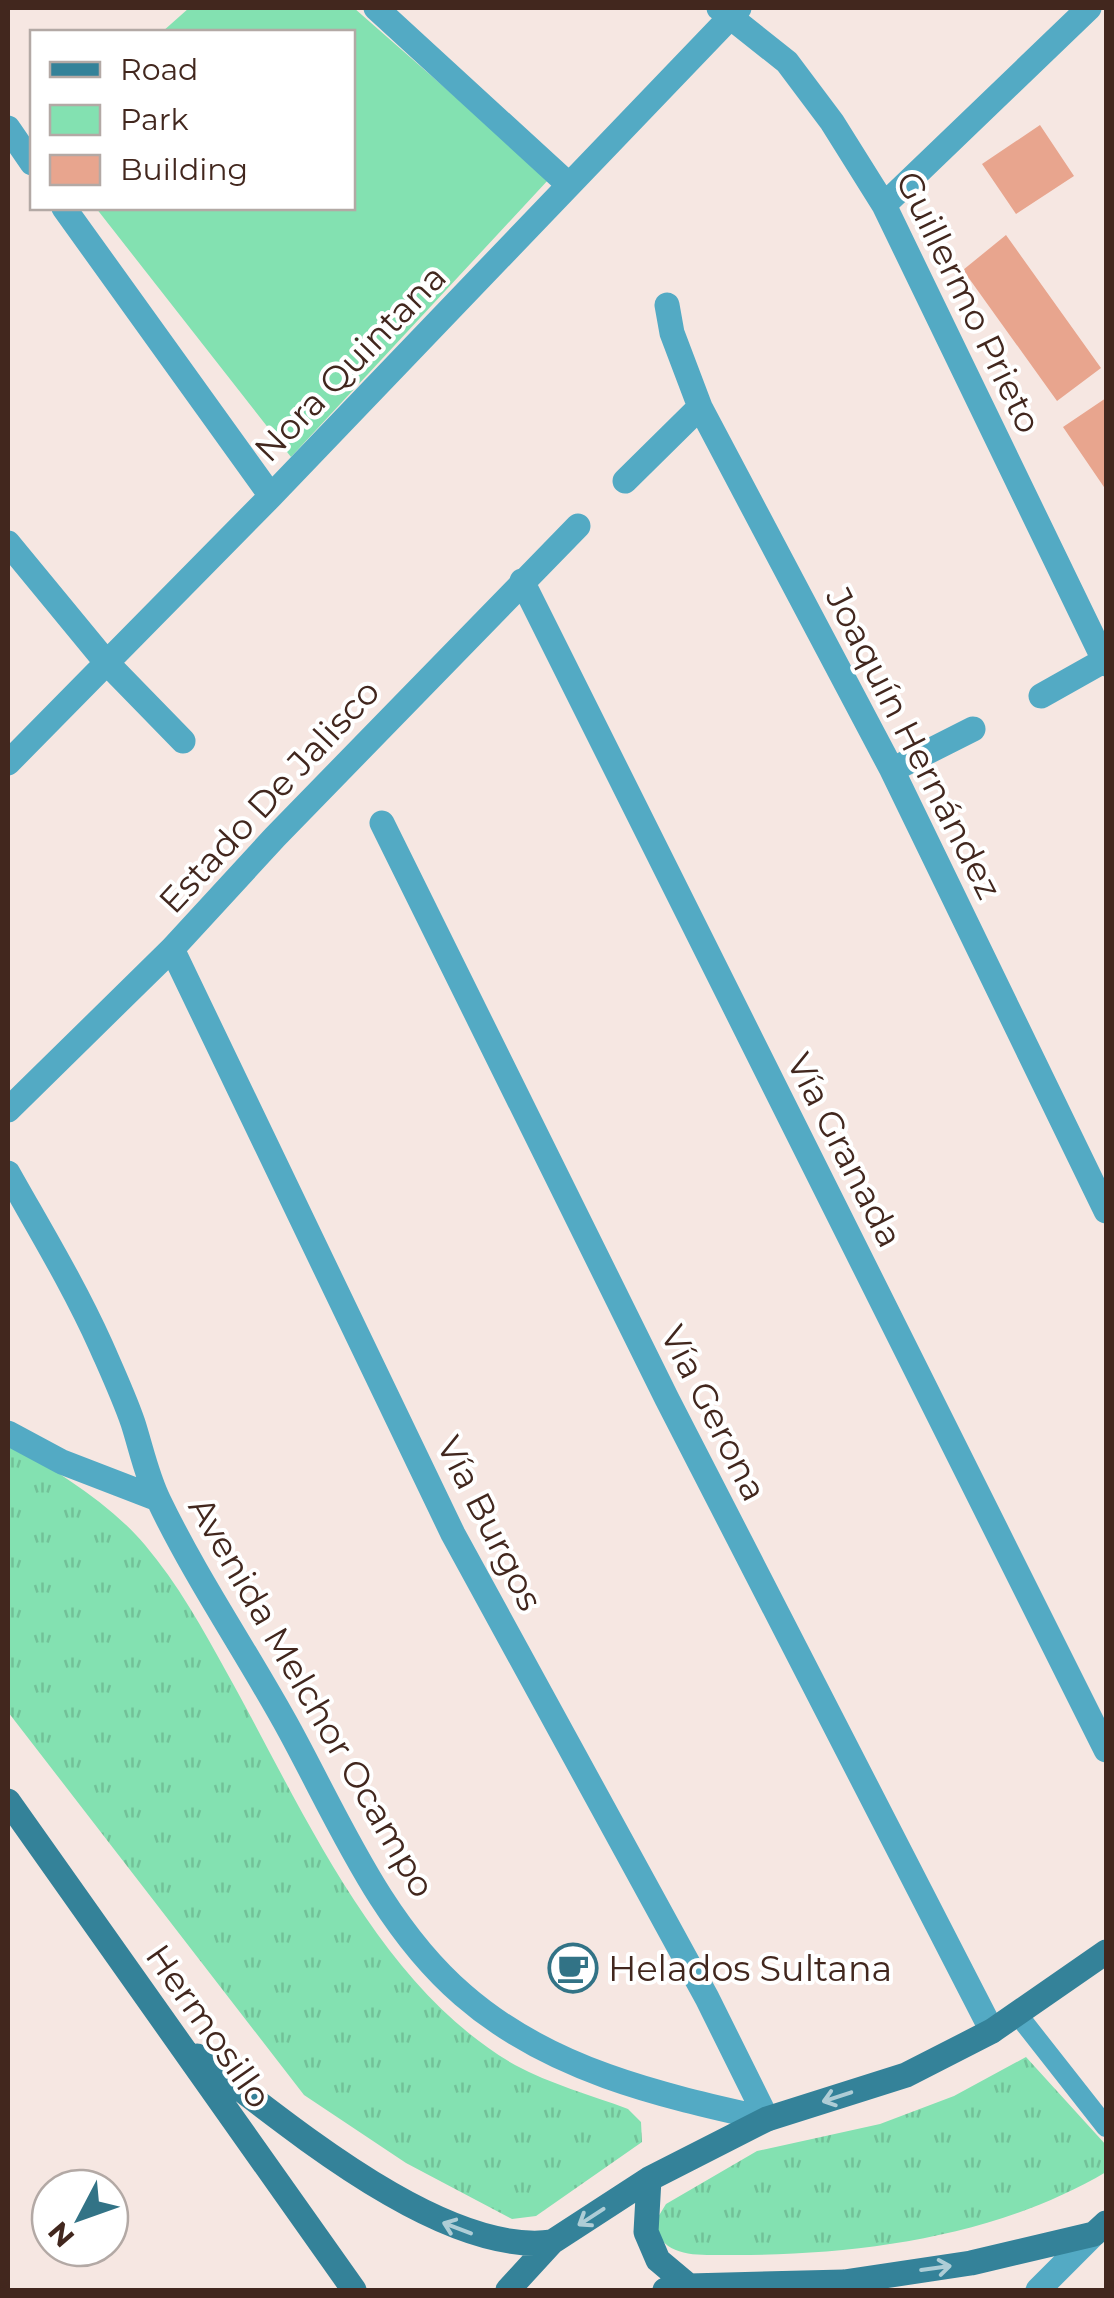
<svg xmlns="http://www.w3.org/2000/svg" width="1114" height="2298" font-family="Montserrat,sans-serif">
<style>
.grass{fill:url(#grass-tufts)}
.park{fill:#83e1b1}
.building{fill:#e8a58e}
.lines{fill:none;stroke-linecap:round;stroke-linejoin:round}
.lane{stroke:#53aac4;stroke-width:20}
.street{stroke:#53aac4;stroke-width:25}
.secondary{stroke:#348299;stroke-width:25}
.oneway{stroke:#aecdd6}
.labels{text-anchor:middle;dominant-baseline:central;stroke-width:8;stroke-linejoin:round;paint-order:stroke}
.street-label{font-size:35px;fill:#42271e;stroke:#fff}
.poi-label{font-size:35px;fill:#42271e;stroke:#fff;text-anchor:start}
</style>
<defs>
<pattern id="grass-tufts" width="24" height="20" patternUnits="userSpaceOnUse" patternTransform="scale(2.5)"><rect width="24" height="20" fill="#83e1b1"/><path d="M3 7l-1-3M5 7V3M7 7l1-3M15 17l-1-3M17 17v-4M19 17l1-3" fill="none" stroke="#72c198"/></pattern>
</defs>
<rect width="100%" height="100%" fill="#f6e7e2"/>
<path class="grass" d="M8,1440c47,32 100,61 137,105 33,39 58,84 82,128 75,134 150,313 288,392 35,19 76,30 113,44l13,13 1,20 -106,74 -24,3 -106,-56 -102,-68 -296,-383z
M1026,2057l80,88v27c-108,64 -245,83 -370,83 -30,-1 -76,7 -81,-33l11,-18 91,-53 123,-27 74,-28z"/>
<path class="park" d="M189,8h165l195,171 -258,278 -195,-249h256v-176h-190z"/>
<path class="building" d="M1040,125l34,51 -58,38 -34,-50z
M1006,235l95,133 -44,33 -94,-131z
M1106,398v92l-43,-63z"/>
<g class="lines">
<path class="lane" d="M1018,2015l88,112"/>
<path class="street" d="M376,8l192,176
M719,8l68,54 45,60 52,83 222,459
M8,128l24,35
M884,205l205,-197
M64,208l207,288
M667,305l5,28 28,74 192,363 214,441
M625,481l75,-74
M8,543l98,119 77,79
M522,581l584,1169
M1041,696l64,-36
M8,763l263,-267 468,-488
M892,770l81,-41
M382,823l285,576 325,632
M172,949l281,585 254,464 60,121
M8,1110l164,-161 103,-112 303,-311
M8,1173c32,57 66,113 93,173 11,25 23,51 32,77 8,25 14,54 26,78 38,79 89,153 131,230 50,92 92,194 173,264 86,75 196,100 304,124
M8,1433l54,29 96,37
M1038,2290l56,-56"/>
<path class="secondary" d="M8,1801l346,489
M197,2056c86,64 244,201 355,186
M649,2179l-3,53 12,28 31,26
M508,2290l44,-48 97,-63 118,-60 139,-44 86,-44 114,-79
M665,2290l24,-4 155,-4 127,-19 123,-29 12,-11"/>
</g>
<defs><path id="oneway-shaft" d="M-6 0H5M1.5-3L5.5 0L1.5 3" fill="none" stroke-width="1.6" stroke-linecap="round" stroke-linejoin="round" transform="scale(2.5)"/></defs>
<g class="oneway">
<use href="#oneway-shaft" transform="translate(837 2097) rotate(162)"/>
<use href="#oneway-shaft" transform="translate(591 2217) rotate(147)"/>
<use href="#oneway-shaft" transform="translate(457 2228) rotate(-159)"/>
<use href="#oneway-shaft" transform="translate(936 2268) rotate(-8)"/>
</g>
<defs>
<g id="cafe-ring" transform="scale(2.5)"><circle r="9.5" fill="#fff" stroke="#327386" stroke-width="1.5"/><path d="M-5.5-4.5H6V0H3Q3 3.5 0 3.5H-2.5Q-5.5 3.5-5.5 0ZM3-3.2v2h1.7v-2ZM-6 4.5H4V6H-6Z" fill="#327386"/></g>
</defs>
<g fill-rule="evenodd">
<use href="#cafe-ring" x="573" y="1968"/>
</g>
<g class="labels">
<g class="street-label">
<text transform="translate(969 302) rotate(64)">Guillermo Prieto</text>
<text transform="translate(350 363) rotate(-46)">Nora Quintana</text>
<text transform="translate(914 743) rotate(63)">Joaquín Hernández</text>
<text transform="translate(269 796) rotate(-47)">Estado De Jalisco</text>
<text transform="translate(845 1150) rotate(63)">Vía Granada</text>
<text transform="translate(714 1413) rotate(63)">Vía Gerona</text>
<text transform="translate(490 1523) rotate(63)">Vía Burgos</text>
<text transform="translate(312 1697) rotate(60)">Avenida Melchor Ocampo</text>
<text transform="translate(209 2026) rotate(55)">Hermosillo</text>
</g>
<g class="poi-label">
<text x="608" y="1968">Helados Sultana</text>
</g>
</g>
<rect width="1114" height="2298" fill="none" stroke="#42271e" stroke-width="20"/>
<rect x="30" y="30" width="325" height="180" fill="#ffffff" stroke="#b3a9a5" stroke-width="2.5"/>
<rect x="50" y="62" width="50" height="15" fill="#348299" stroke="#b3a9a5" stroke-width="2.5"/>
<text x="120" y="80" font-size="30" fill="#42271e">Road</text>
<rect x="50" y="105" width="50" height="30" fill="#83e1b1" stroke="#b3a9a5" stroke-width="2.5"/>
<text x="120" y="130" font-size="30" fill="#42271e">Park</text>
<rect x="50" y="155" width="50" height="30" fill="#e8a58e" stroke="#b3a9a5" stroke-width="2.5"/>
<text x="120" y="180" font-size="30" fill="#42271e">Building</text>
<g transform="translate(80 2218) rotate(229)"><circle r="48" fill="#ffffff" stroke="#b3a9a5" stroke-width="2.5"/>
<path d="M0-8L18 38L0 25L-18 38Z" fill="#327386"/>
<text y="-15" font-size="28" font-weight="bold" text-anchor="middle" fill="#42271e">N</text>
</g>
</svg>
